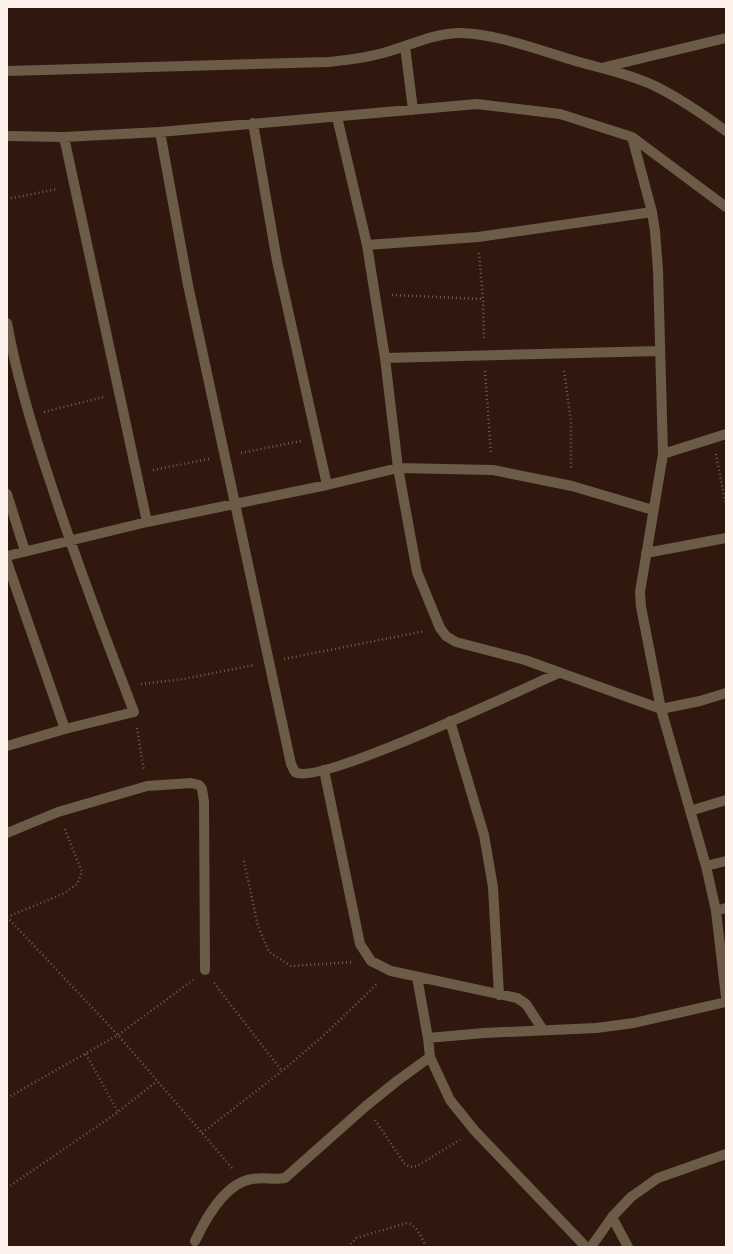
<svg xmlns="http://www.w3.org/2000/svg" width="733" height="1254" font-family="Cabin,sans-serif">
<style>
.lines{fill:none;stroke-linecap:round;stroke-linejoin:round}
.path{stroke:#715d54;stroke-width:2.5;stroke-dasharray:1 3;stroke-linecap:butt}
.minor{stroke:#6c5b46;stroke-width:10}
</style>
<rect width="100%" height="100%" fill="#30180e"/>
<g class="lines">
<path class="path" d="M7,199l51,-10
M479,253l4,46 1,39
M392,295l91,4
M485,371l6,83
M564,371l7,51v47
M44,412l59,-15
M241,453l60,-12
M716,454l10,52
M153,470l56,-11
M284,659l141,-28
M141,684l43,-5 70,-14
M137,728l7,43
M244,861l14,65 11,26 22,14 61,-4
M7,917l111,118 114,133
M7,917l58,-24 12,-9 5,-12 -18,-45
M214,983l68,88
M86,1054l32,58
M7,1098l111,-63 75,-55
M375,1120l29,43 6,4 7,-1 43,-26
M202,1133l80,-62 40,-34 56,-54
M7,1188l111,-76 39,-31
M348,1247l8,-9 51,-15c11,3 14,14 19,24"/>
<path class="minor" d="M405,46l8,64
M601,68l125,-30
M7,71l321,-9c17,-2 34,-3 51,-8 26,-6 51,-20 79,-21 34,-1 87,19 121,29 25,7 54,13 78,25 24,12 47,28 69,44
M337,117l30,128 18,113 13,110 19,104 23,56 6,8 10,6 69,18 136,49 39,-8 26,-8
M253,123l24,138 50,224
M160,132l28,153 103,479 4,8c23,15 229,-84 264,-99
M7,136l57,1 96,-5 317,-28 83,10 72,23 94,70
M64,137l83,385
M632,137l20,75 3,19 3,39 5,184 -23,138 1,15 20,102 45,157 10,45 10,86
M367,245l111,-8 174,-25
M7,323c10,55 26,108 44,161 25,77 54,153 83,228l-69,17 -58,17
M385,358l275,-7
M663,454l63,-20
M7,494l18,57
M646,553l80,-15
M7,556l140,-34 180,-37 71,-17 95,2 79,16 81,24
M7,562l58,167
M450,721l34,114 9,52 6,108
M324,770l36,174 11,17 20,10 126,27 9,6 17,26
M690,811l36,-11
M7,833l51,-21 89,-26 44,-3 8,2 3,4 2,13 1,168
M706,866l20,-5
M716,911l10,-3
M417,977l11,61 2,19 20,43 25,31 111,116
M428,1038l56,-5 112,-5 38,-5 92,-21
M195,1241c11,-23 30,-58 57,-62 11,-2 22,1 33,-1l81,-72 31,-25 33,-24
M591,1247l21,-30
M628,1247l-16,-30 19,-20 27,-19 68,-24"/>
</g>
<rect width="733" height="1254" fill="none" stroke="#fef1eb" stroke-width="16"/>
</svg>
